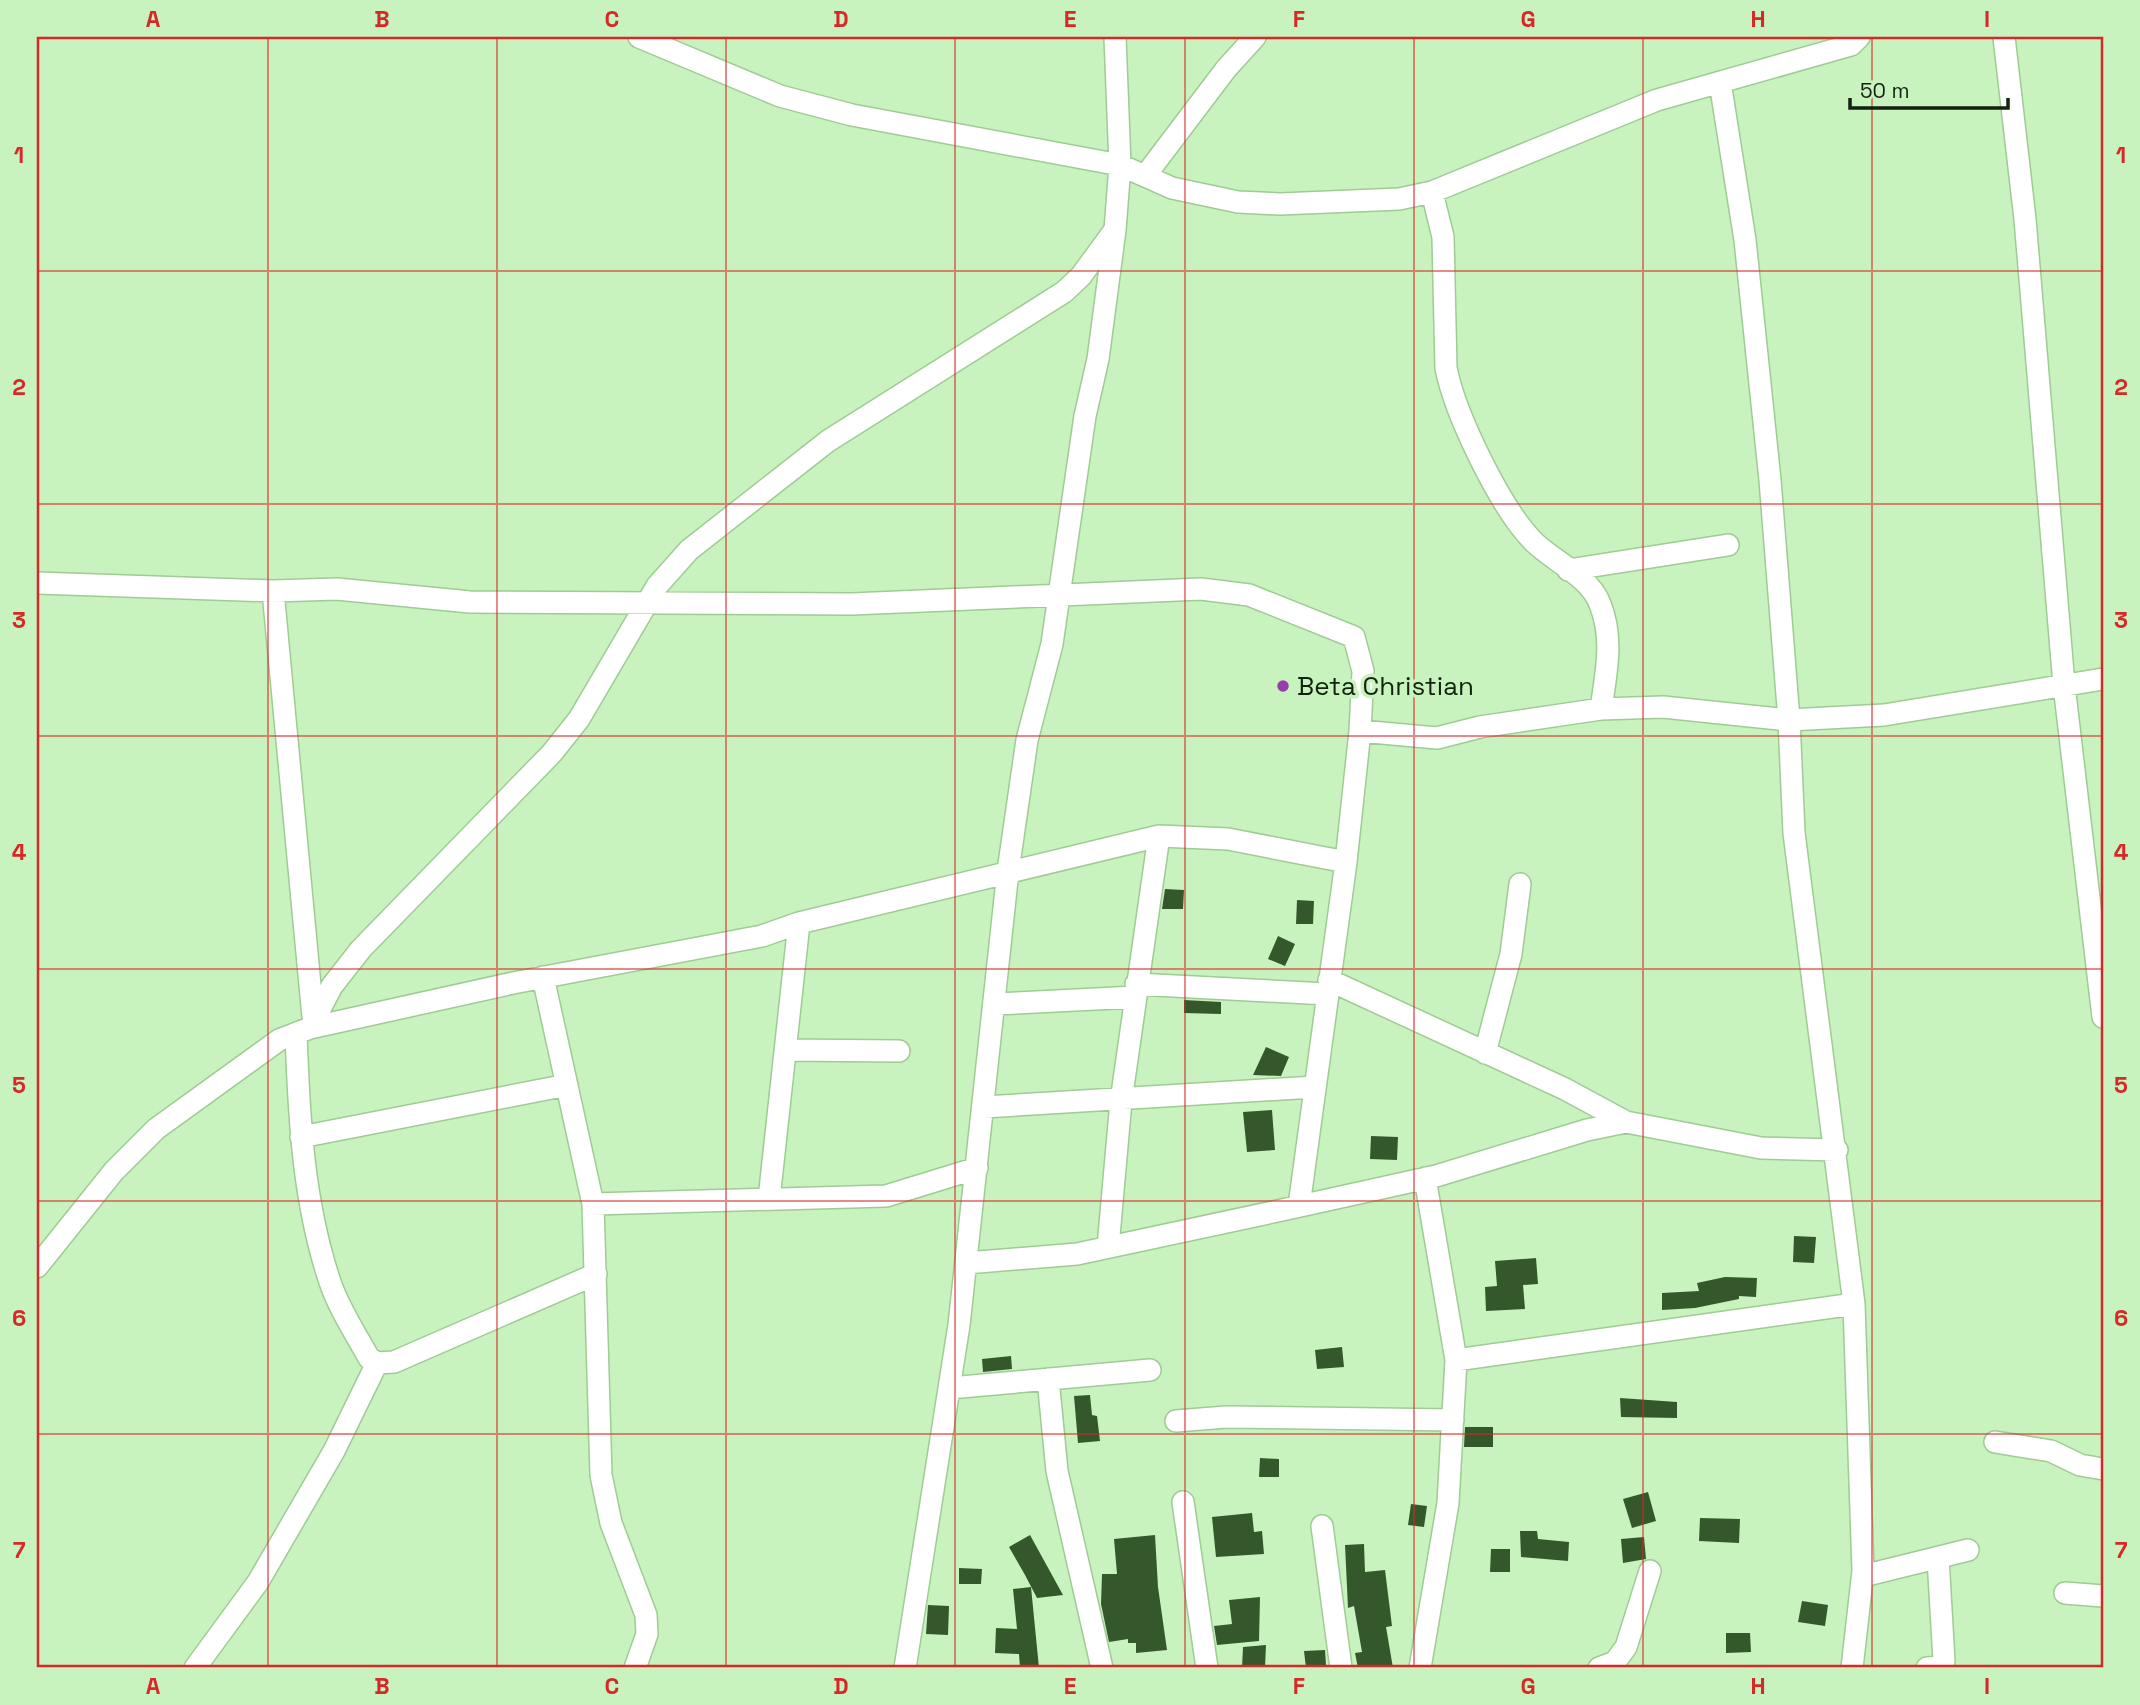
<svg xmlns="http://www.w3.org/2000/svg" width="2140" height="1705" font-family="'Space Grotesk',sans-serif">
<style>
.building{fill:#34582b}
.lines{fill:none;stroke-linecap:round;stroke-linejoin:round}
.street-casing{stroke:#a0ca96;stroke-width:24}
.street{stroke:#fff;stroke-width:21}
.grid{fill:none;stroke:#d62828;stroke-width:2;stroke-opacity:0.55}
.poi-dot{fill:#953da9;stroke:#c8f3be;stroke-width:2.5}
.labels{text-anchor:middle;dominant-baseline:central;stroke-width:7;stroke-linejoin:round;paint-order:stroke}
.poi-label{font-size:26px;fill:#12220f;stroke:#c8f3be;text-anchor:start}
.neatline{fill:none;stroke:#d62828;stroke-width:2.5}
.grid-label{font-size:23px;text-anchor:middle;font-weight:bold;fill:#d62828}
</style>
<rect width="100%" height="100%" fill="#c8f3be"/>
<path class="building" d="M1165,889l19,1 -1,19h-21z
M1297,900l17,1 -1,23h-17z
M1278,936l17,8 -10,22 -17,-7z
M1184,1000l37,2v12l-37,-1z
M1266,1047l23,10 -8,19 -28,-1z
M1272,1110l3,40 -28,2 -4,-40z
M1371,1136l27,1 -1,23 -27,-1z
M1794,1236l22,1 -2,26 -21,-1z
M1536,1258l2,26 -15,1 2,24 -39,2 -1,-24 12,-1 -2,-25z
M1725,1277l32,1 -1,19 -17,-1v3l-44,9 -33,2v-17l37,-2 -2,-8z
M1342,1347l2,20 -27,2 -2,-19z
M1011,1356l1,13 -29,3 -1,-13z
M1090,1395l2,20 5,1 3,25 -22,2 -4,-47z
M1620,1398l57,4v16l-56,-1z
M1465,1427h28v20h-29z
M1260,1458l19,1v18h-20z
M1648,1492l8,29 -24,7 -9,-29z
M1411,1504l16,2 -3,21 -16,-2z
M1252,1513l2,19 8,-1 2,23 -48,3 -4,-40z
M1700,1518l40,1 -1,24 -40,-2z
M1520,1531h17l1,8 31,3 -1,19 -47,-4z
M1030,1535l33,60 -26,3 -12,-23 -16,-28z
M1155,1535l3,52 9,63 -31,3v-10h-8v-4l-19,3 -8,-38 1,-30h15l-3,-35z
M1644,1537l2,22 -23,4 -2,-24z
M1364,1544l1,28 20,-2 7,56 -6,1 7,41h-35l-3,-15 7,-1 -8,-46 -6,2 -3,-63z
M1491,1549h19v23h-20z
M959,1568l23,1 -1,15h-22z
M1031,1587l8,81h-19l-1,-14 -24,-1 1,-25 21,1 -4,-40z
M1260,1597l-1,44 -42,4 -3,-19 18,-2 -3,-24z
M1802,1601l26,4 -3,21 -27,-4z
M928,1605l21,1 -1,29 -22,-1z
M1726,1633h24l1,19 -25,1z
M1266,1645l-1,23h-23l1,-21z
M1325,1650l1,15 -20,3 -2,-17z"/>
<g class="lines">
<g class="street-casing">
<path id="street" d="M639,37l141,59 72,19 268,50 52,23 66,14 42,2 119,-5 33,-7 225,-92 194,-55 8,-8
M2004,37l21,182 39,466 39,332
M1720,82l25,158 25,240 19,240 5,113 60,471 9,267 -11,97
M1145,176l81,-107 29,-32
M1432,192l11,45 3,131c9,46 55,142 89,175 20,19 55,34 65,61 14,35 6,69 1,105
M1568,570l160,-25
M37,583l236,8 64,-2 133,13 382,2 349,-15 48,6 105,42 9,34 -3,60
M273,591l40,426
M543,977l50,227 8,271 10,48 35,92 1,19 -12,34
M1329,980l236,109 61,33 135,26 76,2
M1136,984l191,10
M996,1004l139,-7
M310,1028l22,-42 29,-37 191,-196 27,-34 78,-133 32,-36 139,-109 236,-149 17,-16 33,-45
M296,1034c3,83 7,168 34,248 9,27 26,52 39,76l8,5 17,-1 202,-88
M785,1050l114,1
M1485,1053l26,-99 9,-70
M984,1107l330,-20
M301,1137l266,-52
M1425,1178l31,182
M769,1199l30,-276
M593,1204l293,-8 91,-28
M1299,1206l47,-344
M1108,1247l13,-146 38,-265
M966,1263l111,-9 205,-44 154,-34 151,-46 39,-8
M37,1267l77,-96 42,-42 123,-89 31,-12 203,-45 249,-47 37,-13 360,-87 69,3 118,23 14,-131 77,7 43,-11 121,-18 62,-2 126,13 95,-5 219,-36
M1048,1379l9,92 45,197
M950,1388l200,-18
M1176,1421l50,-4 227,3
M1995,1442l56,9 29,14 23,4
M1183,1502l24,166
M1322,1526l19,142
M1863,1576l105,-26
M2065,1593l38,3
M195,1668l63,-86 76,-131 43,-88
M905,1668l54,-343 49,-454 19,-131 25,-96 33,-228 13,-57 17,-129 5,-65 -5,-128
M1420,1668l28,-165 8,-143 398,-56
M1599,1668l16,-6 11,-15 24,-76
M1927,1668l14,-1 3,-6 -6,-103"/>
</g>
<use href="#street" class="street"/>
</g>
<path class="grid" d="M268,37v1631M497,37v1631M726,37v1631M955,37v1631M1185,37v1631M1414,37v1631M1643,37v1631M1872,37v1631M37,271h2066M37,504h2066M37,736h2066M37,969h2066M37,1201h2066M37,1434h2066"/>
<circle class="poi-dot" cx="1283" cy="686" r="7"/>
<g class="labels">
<g class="poi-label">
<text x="1297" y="686">Beta Christian</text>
</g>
</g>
<rect width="2140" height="1705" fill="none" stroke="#c8f3be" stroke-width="77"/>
<path d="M1850 98v10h158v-10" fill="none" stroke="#12220f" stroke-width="3.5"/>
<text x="1860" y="98" font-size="21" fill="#12220f" stroke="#c8f3be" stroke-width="5" paint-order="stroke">50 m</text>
<rect x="38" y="38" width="2064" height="1628" class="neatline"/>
<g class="grid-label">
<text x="153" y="27">A</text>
<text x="382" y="27">B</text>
<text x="612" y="27">C</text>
<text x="841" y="27">D</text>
<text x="1070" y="27">E</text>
<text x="1299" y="27">F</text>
<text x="1528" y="27">G</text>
<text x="1758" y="27">H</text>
<text x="1987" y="27">I</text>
<text x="19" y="163">1</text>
<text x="2121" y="163">1</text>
<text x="19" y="395">2</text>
<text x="2121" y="395">2</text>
<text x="19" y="628">3</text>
<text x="2121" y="628">3</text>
<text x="19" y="860">4</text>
<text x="2121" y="860">4</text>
<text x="19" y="1093">5</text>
<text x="2121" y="1093">5</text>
<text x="19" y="1326">6</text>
<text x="2121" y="1326">6</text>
<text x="19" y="1558">7</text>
<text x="2121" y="1558">7</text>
<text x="153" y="1694">A</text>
<text x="382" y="1694">B</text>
<text x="612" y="1694">C</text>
<text x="841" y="1694">D</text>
<text x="1070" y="1694">E</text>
<text x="1299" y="1694">F</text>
<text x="1528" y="1694">G</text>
<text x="1758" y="1694">H</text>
<text x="1987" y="1694">I</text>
</g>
</svg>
